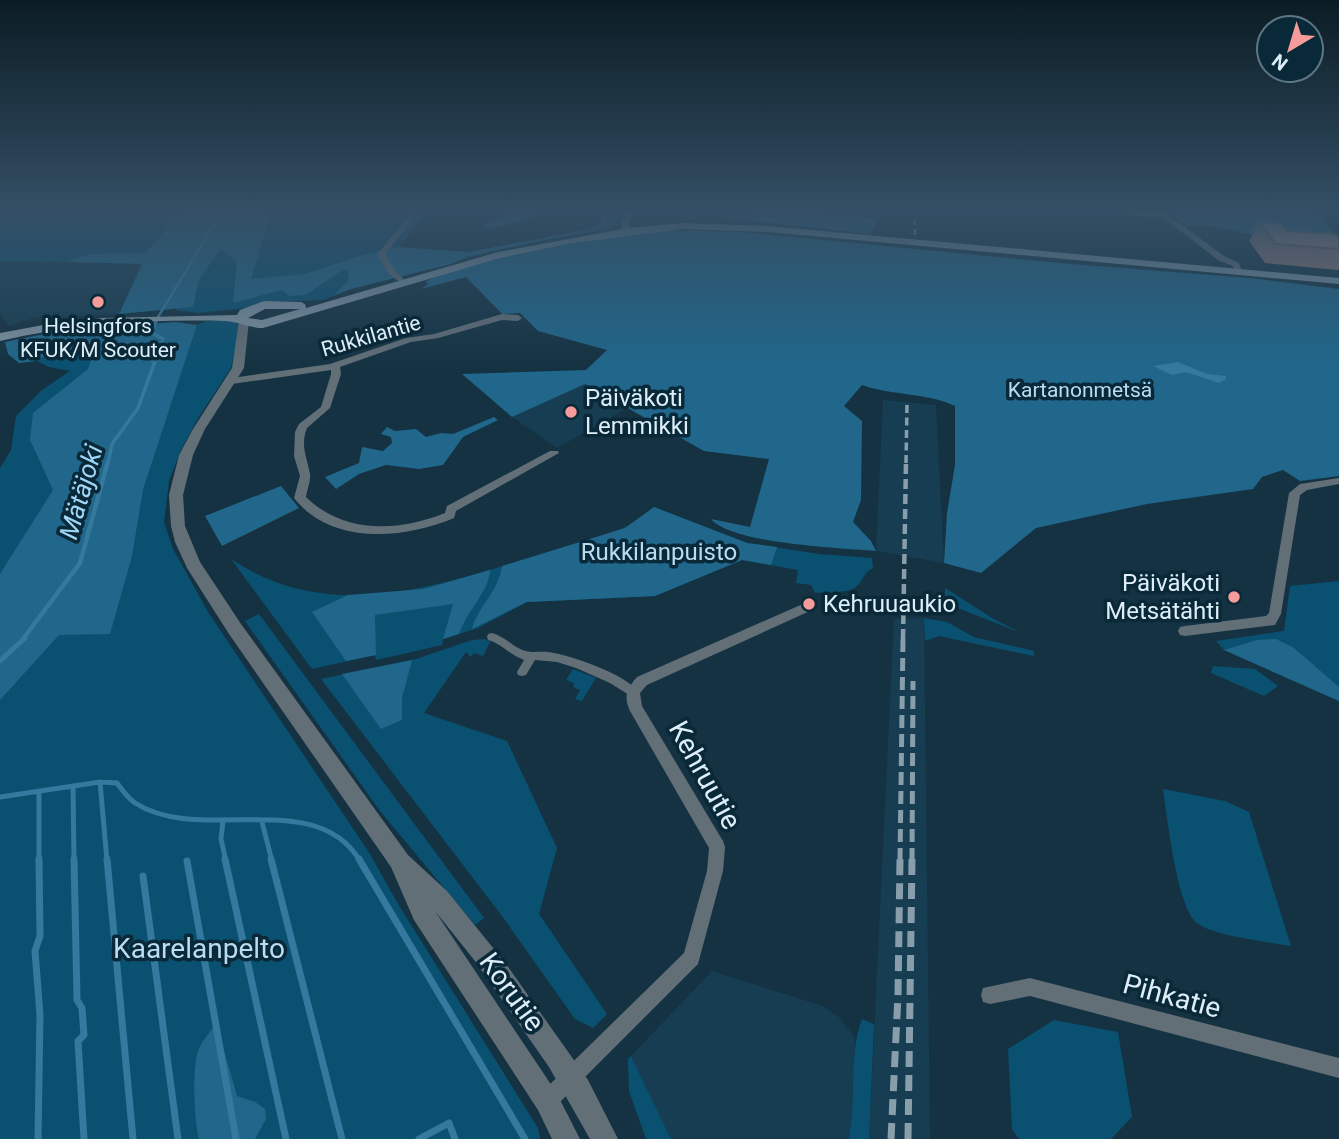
<svg xmlns="http://www.w3.org/2000/svg" width="1339" height="1139" font-family="Roboto,sans-serif">
<style>
.built{fill:#163d51}
.green{fill:#0a5171}
.forest{fill:#20678b}
.water{fill:#35799e}
.lines{fill:none;stroke-linecap:round;stroke-linejoin:round}
.stream-far4{stroke:#35799e;stroke-width:2.5}
.stream-far3{stroke:#35799e;stroke-width:3.5}
.stream-far2{stroke:#35799e;stroke-width:4.5}
.stream-far1{stroke:#35799e;stroke-width:5}
.stream{stroke:#35799e;stroke-width:7}
.pedestrian{fill:#626f77;fill-rule:evenodd}
.minor{fill:#626f77;fill-rule:evenodd}
.tertiary{fill:#626f77;fill-rule:evenodd}
.secondary{fill:#7e93a1;fill-rule:evenodd}
.rail-far4{stroke:#889eab;stroke-width:2.5;stroke-dasharray:6 3.5;stroke-linecap:butt}
.rail-far3{stroke:#889eab;stroke-width:3.5;stroke-dasharray:8 4.5;stroke-linecap:butt}
.rail-far2{stroke:#889eab;stroke-width:4.5;stroke-dasharray:10 5;stroke-linecap:butt}
.rail-far1{stroke:#889eab;stroke-width:5;stroke-dasharray:13 6;stroke-linecap:butt}
.rail{stroke:#889eab;stroke-width:7;stroke-dasharray:16 8;stroke-linecap:butt}
.wall{fill:#997877}
.building{fill:#b28c8a;stroke:#7d6261;stroke-width:2}
.poi-dot{fill:#f59b99;stroke:#092838;stroke-width:2.5}
.labels{text-anchor:middle;dominant-baseline:central;stroke-width:7;stroke-linejoin:round;paint-order:stroke}
.far-poi-label{font-size:21px;fill:#ddeef9;stroke:#092838}
.far-street-label{font-size:21px;fill:#ddeef9;stroke:#092838}
.far-park-label{font-size:21px;fill:#b9dcf2;stroke:#092838}
.poi-label{font-size:24px;fill:#ddeef9;stroke:#092838;text-anchor:start}
.park-label{font-size:24px;fill:#b9dcf2;stroke:#092838}
.water-label{font-size:26px;font-style:italic;fill:#a0d6f6;stroke:#092838}
.near-street-label{font-size:28px;fill:#ddeef9;stroke:#092838}
.near-park-label{font-size:28px;fill:#b9dcf2;stroke:#092838}
</style>
<rect width="100%" height="100%" fill="#143242"/>
<path class="built" d="M0,261l142,3 -23,50 -86,4 -24,8 -9,-14z
M585,383l43,25 -71,40 -45,-31z
M883,400l53,5 8,158 -68,-12z
M924,618l6,521h-61l25,-520z
M712,971l111,35 16,11 16,21 -2,82 -4,19h-178l-40,-83z"/>
<path class="green" d="M0,210h183l-38,43 -55,1 -26,8 -64,-1z
M230,210h201l-33,37 82,6 116,-24 8,-3 8,-16h3l1,15 -12,5 -88,15 -165,44 -28,11 -58,2 -19,6 -48,5 -22,-3 17,-25z
M221,320l15,2 4,5 -9,41 -34,52 -17,32 -11,29 -5,41 9,27 35,63 162,242 28,50 140,224 2,11h-540v-671l11,-18 5,-34 26,-26 28,-19 -21,-4 -18,-9 59,-4 72,17 -30,185 11,-66 54,-165 9,-4z
M654,507l93,36 72,11 53,4 1,10c-9,4 -9,11 -16,18 -8,8 -30,6 -42,7l-4,-8 -15,-2 2,-13 -56,-10 -87,36 -128,6 -49,26 -35,11 -1,6 -66,15 -1,-5 -63,14 -81,-110c96,65 200,29 301,-2 30,-10 63,-16 91,-29 11,-4 21,-14 31,-21z
M1339,581v120l-115,-51 -8,-9 68,-10 6,-45z
M945,588l47,30 29,15 -76,-30z
M259,614l225,304 -9,7 -95,-114 -135,-190z
M924,618l23,4 27,15 60,14v5l-95,-20 -14,5z
M485,639l5,3 -7,14 -9,-3 -3,4 -5,-5 -42,61 83,28 50,107 -18,66 68,100 -14,14 -18,-9 -73,-103 -181,-237 95,-20 56,-19z
M1213,666l42,3 23,17 -14,10 -53,-23z
M573,669l23,9 -14,23 -7,-2 5,-9 -7,-3 1,-4 -8,-3z
M1163,789l62,12 24,11 42,134c-22,-4 -78,-10 -94,-23 -20,-15 -30,-107 -34,-134z
M862,1019l12,5 -5,115h-20c8,-40 -1,-82 13,-120z
M1054,1020l64,12 14,85 -21,22h-92l-7,-10 -4,-80z
M631,1056l40,83h-25l-17,-48 -1,-32z"/>
<path class="forest" d="M183,210h86v9l-18,60 54,-5 58,-19 35,-8 70,5 123,-23 9,-4 4,-15h8l-8,16 -8,3 -127,27 -18,8 -100,25 -18,7 16,-16 -1,-9 -4,-2 -39,26 -16,1 -7,-6 -49,13 4,-41 -16,-13 -22,30 -6,28 -74,7 23,-50 -78,-2 26,-8 55,-1z
M505,210l26,1 10,4 -50,14 -10,-3 24,-10 -4,-2z
M803,210l75,9 -8,15 -154,-17 37,-5z
M1165,210h149l25,28v15l-132,-28 -21,1z
M666,230l76,2 317,31 190,15 90,11v187l-39,5 -17,-11 -21,7 -9,12 -106,15 -111,24 -55,45 -37,-10 3,-50 8,-48v-59c-31,-14 -62,-10 -93,-21l-18,21 18,15 -1,79 -8,22 18,19 5,10c-34,-3 -144,-7 -165,-32l39,8 19,-68 -65,-8 -119,-67 -73,33 -50,-43 124,-4 21,-20 -69,-19 -18,-18 -18,1 -36,-37 -45,12 7,-5 -2,-3c75,-31 160,-40 240,-51z
M175,322l22,3 -54,165 -11,66 -22,78 -51,1 -59,65v-126l53,-84 -23,-50 3,-27 55,-44 3,-9 -18,-4 -40,2 3,3 -17,2 -11,-9 -3,-12 54,-11z
M494,417l4,3 -35,17 -20,28 -24,4 -33,-4 -27,9 -23,15 -11,-12 34,-14 3,-16 21,4 9,-8 -1,-6 -10,-3 6,-7 8,4 21,-2 10,8 15,-4 12,1z
M281,486l18,22 -77,38 -17,-30z
M654,507l93,36 30,4 -6,18 -29,-5 -87,36 -128,6 -55,27c6,-23 26,-36 30,-63l123,-38z
M490,570c-1,22 -24,42 -31,64l-16,5 10,-35 -78,11 1,40 -30,6 -34,-49 36,-17 76,-6z
M1276,639l18,9 45,39v14l-115,-51 33,-10z
M412,660l-10,38v22l-21,9 -39,-55z
M216,1023l21,73 18,6 10,7 1,10 -11,20h-56c-5,-19 -7,-69 -1,-88 3,-9 13,-20 18,-28z"/>
<path class="water" d="M1178,362l29,12 19,2v3l-7,4 -33,-11 -14,3 -19,-9z"/>
<g class="lines">
<path class="stream-far4" d="M155,322l68,-112"/>
<path class="stream-far3" d="M108,463l4,-19 26,-36 25,-69 -12,-7 5,-11"/>
<path class="stream-far2" d="M23,639l57,-76 28,-102"/>
<path class="stream-far1" d="M0,661l25,-23
M100,782l7,79
M73,786l1,75
M39,791v70
M0,797l100,-15 17,1c5,7 11,15 18,20 65,42 181,-17 225,58
M223,821l-2,18 5,22
M262,822l10,39"/>
<path class="stream" d="M74,859l3,141 5,8 2,27 -6,6 6,98
M107,859l26,280
M225,859l61,280
M271,859l71,280
M359,859l166,280
M187,861l49,278
M143,876l35,263
M38,1139l2,-124 -5,-64 5,-15 -1,-77
M419,1139l30,-16 6,16"/>
<path class="pedestrian" d="M492,633c14,4 23,16 34,18 7,2 15,0 22,1 23,3 77,22 91,40l-2,3 -4,2 -4,-2 -19,-12 -34,-15 -19,-6 -22,-2 -9,15 -4,1 -4,-1 -1,-3 7,-12c-14,-5 -22,-16 -36,-20l-1,-3 1,-3z"/>
<path class="minor" d="M415,210h6l-36,44 10,17 13,12 -4,2 -15,-11 -12,-20z
M1078,210h25l55,4 -3,-4h7l62,46 15,7 3,9 -7,2 -2,-8 -15,-6 -54,-42 -83,-6z
M502,314l16,1 4,3 -4,3 -16,-1 -64,18 -27,4 -71,25 1,7 -11,34 -23,20c-7,18 0,29 3,46 1,7 -3,16 -4,23 38,37 92,35 139,16l2,-7 103,-55h8l1,2 -103,58 -2,7c-50,21 -122,28 -160,-20l6,-22 -6,-20 1,-24 4,-8 22,-17 10,-33v-4l-99,14 -5,-3 5,-3 98,-14 76,-26 28,-4z
M1339,478v6l-32,6 -7,5 -19,119 -6,11 -90,11 -5,-1 -2,-4 2,-4 5,-1 81,-10 3,-3 20,-120 11,-9z
M805,603l5,2 1,3 -1,3 -163,74 -7,8 2,13 81,135 2,6 -2,24 -25,93 -144,144 -7,3 -7,-3 -3,-7 3,-7 144,-141 23,-82 2,-23 -79,-137c-7,-15 -3,-22 7,-34z
M1030,978l309,80v20l-309,-82 -40,8 -7,-2 -2,-7 2,-7z"/>
<path class="tertiary" d="M624,210h8l1,5 -4,7 2,11 -8,-2 -2,-9 4,-7z
M244,318l5,3 -5,47 -39,61 -12,26 -10,40 2,31 15,36 41,62 167,231 39,36 59,73 82,116 30,59h-28l-41,-72 -74,-106 -40,-50 121,181 24,47h-28l-14,-29 -124,-190 -23,-53 -162,-233 -42,-66 -12,-26 -4,-16 -2,-31 10,-40 14,-26 39,-61 7,-47z"/>
<path class="secondary" d="M682,223l86,3 571,52v6l-571,-52 -86,-3 -115,15 -67,14 -237,70c-13,0 -24,-6 -37,-7 -75,-2 -153,3 -226,20v-8l49,-9 53,-6 135,-3 3,-5 24,-9 37,1 4,2 1,4 192,-56 130,-24zM265,309h35l-38,11 -14,-2z"/>
<path class="rail-far4" d="M914,210l1,26"/>
<path class="rail-far3" d="M906,463l1,-59"/>
<path class="rail-far2" d="M903,639l3,-178"/>
<path class="rail-far1" d="M900,861l3,-223
M912,861l1,-180"/>
<path class="rail" d="M891,1139l7,-144 2,-136
M908,1139l4,-280"/>
</g>
<path class="wall" d="M1259,222l28,9 52,7v30l-1,2 -73,-7 -16,-22z"/>
<path class="building" d="M1259,222l23,2 5,7 48,3 4,4v11l-63,-5z"/>
<linearGradient id="sky" x2="0" y2="1"><stop stop-color="#0b1c24"/><stop offset="0.57" stop-color="#344f65"/><stop offset="1" stop-color="#344f65" stop-opacity="0"/></linearGradient>
<rect width="1339" height="369" fill="url(#sky)"/>
<g class="poi-dot">
<circle cx="98" cy="302" r="7"/>
<circle cx="571" cy="412" r="7"/>
<circle cx="1234" cy="597" r="7"/>
<circle cx="809" cy="604" r="7"/>
</g>
<g class="labels">
<g class="far-poi-label">
<text x="98" y="326">Helsingfors<tspan x="98" dy="24">KFUK/M Scouter</tspan></text>
</g>
<g class="far-street-label">
<text transform="translate(371 336) rotate(-16)">Rukkilantie</text>
</g>
<g class="far-park-label">
<text x="1080" y="390">Kartanonmetsä</text>
</g>
<g class="poi-label">
<text x="585" y="398">Päiväkoti<tspan x="585" dy="28">Lemmikki</tspan></text>
<text x="1220" y="583" text-anchor="end">Päiväkoti<tspan x="1220" dy="28">Metsätähti</tspan></text>
<text x="823" y="604">Kehruuaukio</text>
</g>
<g class="park-label">
<text x="659" y="552">Rukkilanpuisto</text>
</g>
<g class="water-label">
<text transform="translate(81 492) rotate(-74)">Mätäjoki</text>
</g>
<g class="near-street-label">
<text transform="translate(705 775) rotate(61)">Kehruutie</text>
<text transform="translate(512 992) rotate(54)">Korutie</text>
<text transform="translate(1172 996) rotate(15)">Pihkatie</text>
</g>
<g class="near-park-label">
<text x="199" y="948">Kaarelanpelto</text>
</g>
</g>
<g transform="translate(1290 49) rotate(218)"><circle r="33" fill="#092838" stroke="#5e7785" stroke-width="2"/>
<path d="M0-5L12 26L0 18L-12 26Z" fill="#f59b99"/>
<text y="-10" font-size="19" font-weight="bold" text-anchor="middle" fill="#ddeef9">N</text>
</g>
</svg>
